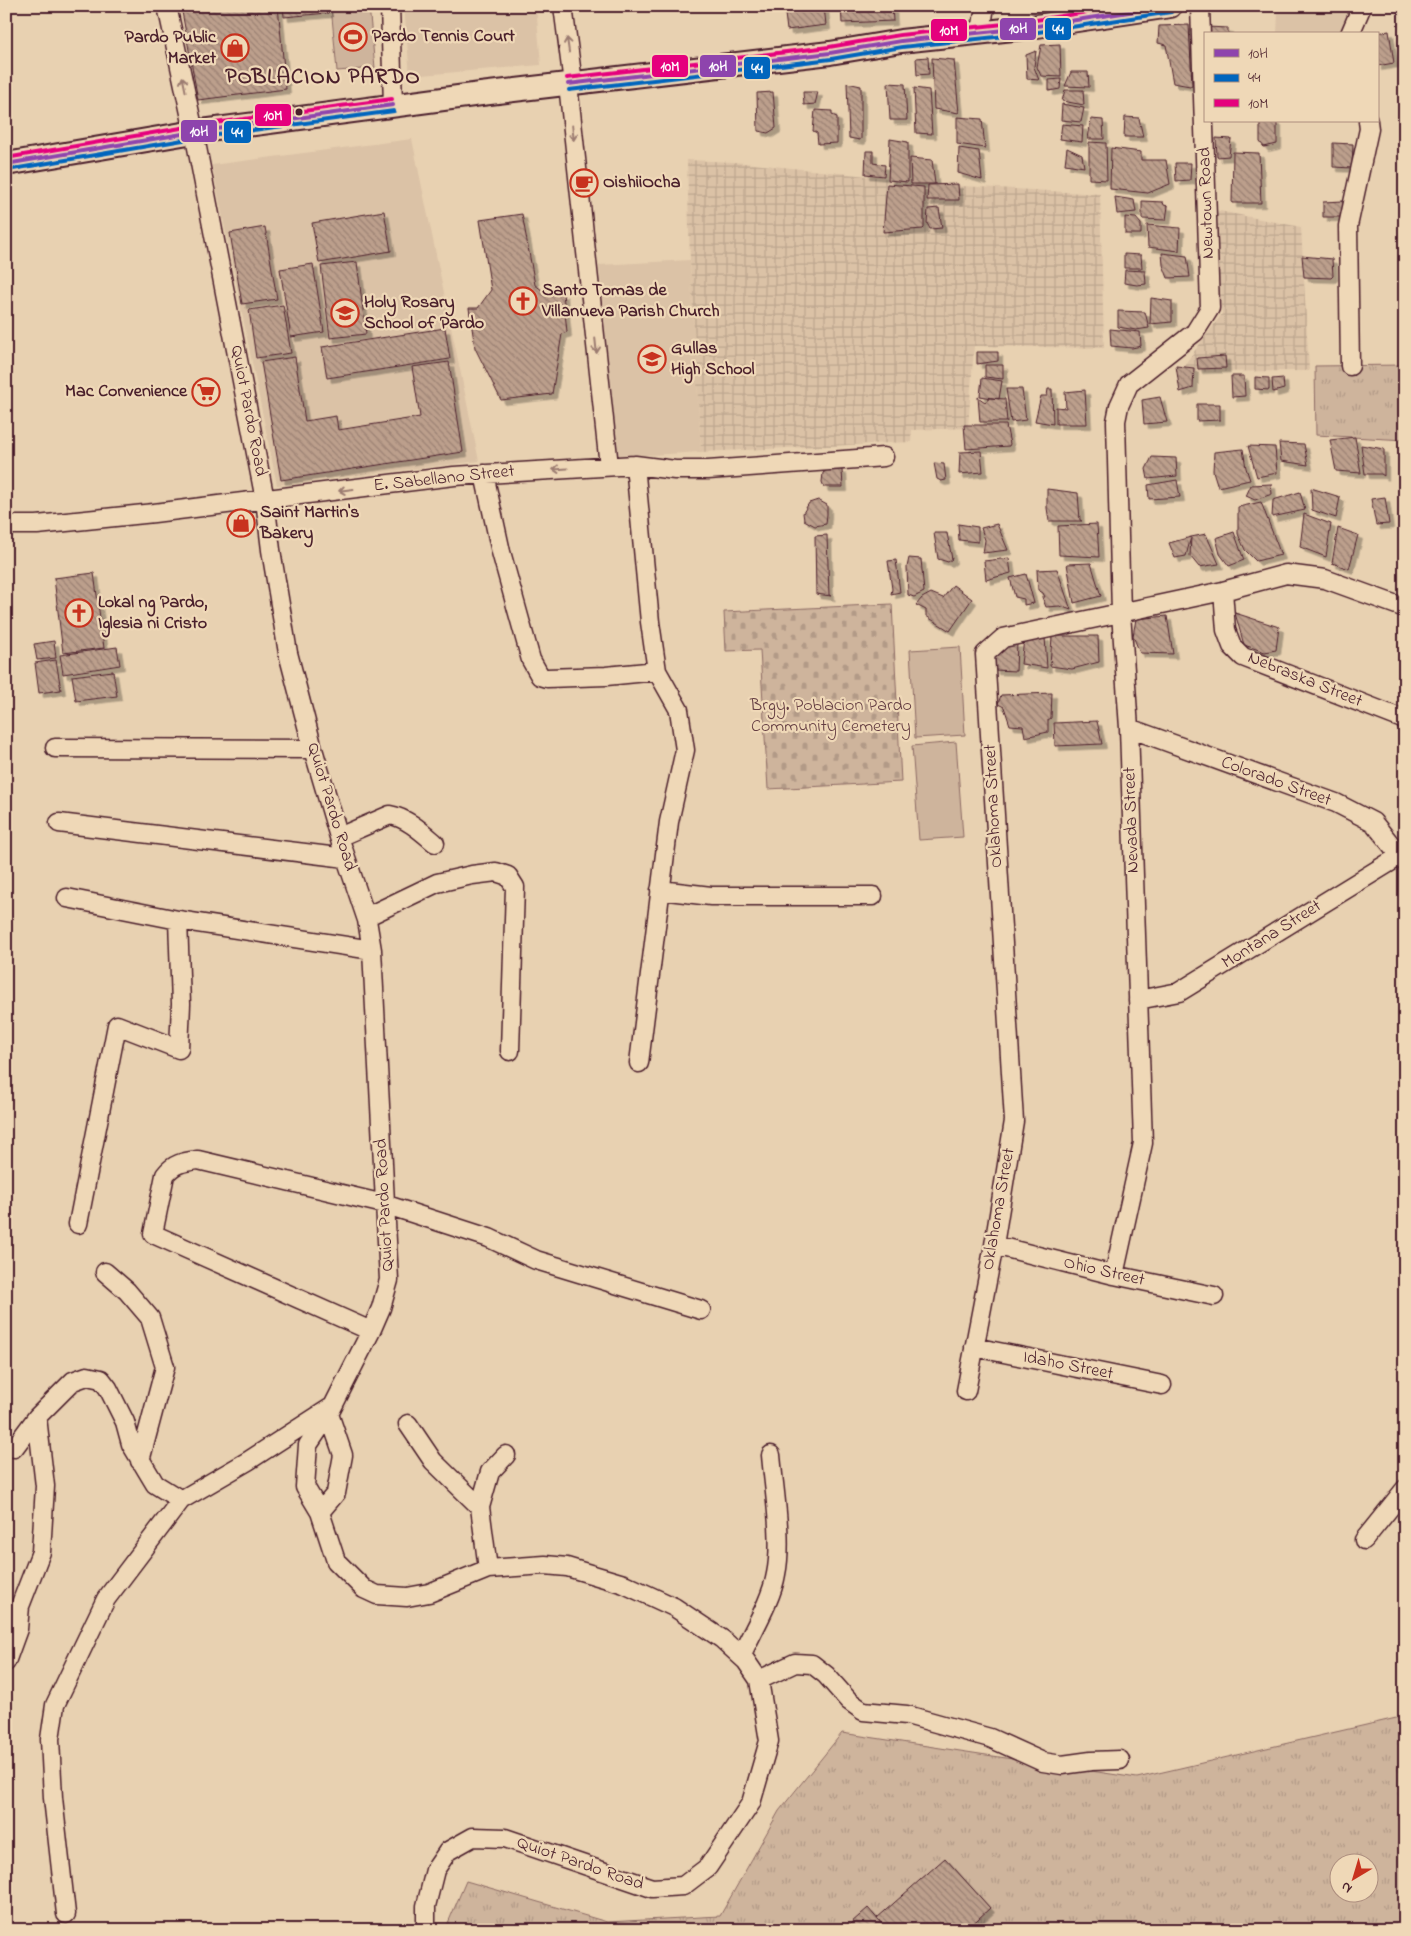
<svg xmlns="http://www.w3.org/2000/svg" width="1411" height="1936" font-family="'Indie Flower',sans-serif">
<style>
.built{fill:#dbc2a6}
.industrial{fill:url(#industrial-grid)}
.grass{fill:url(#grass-tufts);stroke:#8c6a64;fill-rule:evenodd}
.cemetery{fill:url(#cemetery-stones);stroke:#8c6a64}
.park{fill:#ceb49c;stroke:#8c6a64}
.building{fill:url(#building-back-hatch);stroke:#4a1f2b;filter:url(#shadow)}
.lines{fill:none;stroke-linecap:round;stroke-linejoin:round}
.minor-casing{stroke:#4a1f2b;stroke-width:21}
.major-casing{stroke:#4a1f2b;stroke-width:26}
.minor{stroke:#efd8b7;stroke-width:18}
.major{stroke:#efd8b7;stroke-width:22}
.bus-1-casing{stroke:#efd8b7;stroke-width:8}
.bus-2-casing{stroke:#efd8b7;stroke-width:8}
.bus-3-casing{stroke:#efd8b7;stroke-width:8}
.bus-1{stroke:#8e44ad;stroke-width:4}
.bus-2{stroke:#0065bd;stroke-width:4}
.bus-3{stroke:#e5007d;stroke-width:4}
.oneway{stroke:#9c7c71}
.bus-dot{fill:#4a1f2b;stroke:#efd8b7;stroke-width:2}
.labels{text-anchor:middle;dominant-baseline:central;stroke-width:4.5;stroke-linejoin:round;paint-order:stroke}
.poi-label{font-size:18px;font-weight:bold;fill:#4a1f2b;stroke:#efd8b7;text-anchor:start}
.street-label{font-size:18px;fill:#4a1f2b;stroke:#efd8b7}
.park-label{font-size:18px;fill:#643d42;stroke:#efd8b7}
.district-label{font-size:22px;font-weight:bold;letter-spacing:1px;fill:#4a1f2b;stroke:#efd8b7}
.line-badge{stroke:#efd8b7;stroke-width:2}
.badge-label{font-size:14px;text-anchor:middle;font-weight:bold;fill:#fff}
</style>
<defs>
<pattern id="industrial-grid" width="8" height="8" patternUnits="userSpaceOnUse" patternTransform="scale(1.25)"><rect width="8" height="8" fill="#dbc2a6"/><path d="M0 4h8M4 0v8" fill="none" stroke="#bda68f"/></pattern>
<pattern id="grass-tufts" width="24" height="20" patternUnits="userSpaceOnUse" patternTransform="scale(1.25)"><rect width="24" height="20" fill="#ceb49c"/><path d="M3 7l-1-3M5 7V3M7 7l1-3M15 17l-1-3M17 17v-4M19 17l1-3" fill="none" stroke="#b29a87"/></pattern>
<pattern id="cemetery-stones" width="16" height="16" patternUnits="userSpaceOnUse" patternTransform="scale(1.25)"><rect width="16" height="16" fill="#ceb49c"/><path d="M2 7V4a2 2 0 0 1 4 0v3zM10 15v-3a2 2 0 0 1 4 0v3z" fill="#b29a87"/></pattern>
<pattern id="building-back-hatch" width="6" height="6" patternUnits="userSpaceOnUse" patternTransform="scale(1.25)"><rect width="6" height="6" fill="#bc9f8c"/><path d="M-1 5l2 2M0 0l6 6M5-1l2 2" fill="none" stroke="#9b8173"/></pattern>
<filter id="shadow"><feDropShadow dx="4.5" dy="4.5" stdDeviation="0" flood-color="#0004"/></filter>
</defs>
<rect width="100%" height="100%" fill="#e8d1b1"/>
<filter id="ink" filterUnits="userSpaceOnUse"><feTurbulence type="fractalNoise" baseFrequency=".02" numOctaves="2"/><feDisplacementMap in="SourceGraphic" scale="10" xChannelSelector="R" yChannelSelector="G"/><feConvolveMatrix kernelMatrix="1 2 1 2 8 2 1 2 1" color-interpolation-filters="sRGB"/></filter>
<g filter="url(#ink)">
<path class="built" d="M404,6h132l5,59 -131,11z
M1358,7l-11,27h-70l1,-21z
M412,139l67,322 -202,24 -65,-320z
M690,260l11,192 -84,5 -18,-192z"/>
<path class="industrial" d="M687,160l47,2 228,24 138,8 4,154 -130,-2 -6,82 -56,2 -1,12 -210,10 -11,-192z
M1209,209l92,18 8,144 -130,1 43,-58z"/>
<path class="grass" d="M1405,365v75l-89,-5 -1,-69z
M1405,1716v214h-960l21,-49 141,41 113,-6 59,-105 63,-78 295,45zM1338,1864h30v30h-30z"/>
<path class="cemetery" d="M892,604l9,178 -133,7 -8,-139 -34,1 -2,-39z"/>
<path class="park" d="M331,6h38l6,62 -38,3z
M960,647l5,88 -50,3 -5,-88z
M956,742l7,95 -44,3 -7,-94z"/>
<path class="building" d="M181,6h97l8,83 -88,11z
M283,6h44l1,7 -44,4z
M784,6h40l2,19 -39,5z
M841,6h51l1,15 -51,2z
M1189,25l3,60 -2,1 -17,-3 -7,-38 -8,-2 1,-17z
M1207,27l21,1v6h-21z
M1389,31l5,32 -17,3v-32h-6z
M1060,44l1,33 -20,-1 -4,-9 4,-22z
M1036,51l-2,16 5,13 -12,-1 -1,-24z
M928,57l1,17 -12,1 -1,-17z
M932,58l22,2 5,53 -25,-4z
M1071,72h17l1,15 -24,-1z
M1061,79l-1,10 -11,2v-11z
M847,83l14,3v53l-1,1 -11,-2z
M888,83l17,1 2,36h-17z
M914,88l15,2 3,44 -16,-1z
M1065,90h18l1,15 -22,-4z
M773,92l3,36 -8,5 -10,-2 -1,-38z
M803,92h15l-3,12 -11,1z
M1062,104l22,4 -3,14 -20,-2z
M815,110l17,1v4l5,2v26l-19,1 -1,-11 -4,-2z
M957,117l25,2 3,29 -28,-4z
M1125,117l14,1 4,19h-19z
M1091,119l12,1 1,19h-16z
M1260,121h17v23l-13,3 -4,-5z
M1062,124l21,2 -1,16 -22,-3z
M1216,138l15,1 -2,17 -12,1z
M890,139l18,3v40l-20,-2z
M1089,142l17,1 1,37 -18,-1z
M1333,143l20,1 -1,24 -19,-1z
M959,148l20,3 3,29 -24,-7z
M1067,148l15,7 2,12 -19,-3z
M1111,148l30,4v8h25l4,24 -22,9 -38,-4z
M866,151h7v12l12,2 -1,11 -19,-2z
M1233,152l26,1 2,50h-29z
M910,158l22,2 3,24h-24z
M1175,163h16l-1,17 -14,1z
M887,184l37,3v41l-1,1 -40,3z
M958,184l1,16h-32l1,-15z
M1115,197l19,3 2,12 -19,2z
M1142,201l21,1 1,3 4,1 -2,14 -24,-1z
M1343,201l2,16h-22v-15z
M939,208l3,20 -12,1 -3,-6 1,-14z
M384,211l7,40 -72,12 -7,-40z
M522,214l13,71 14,10 14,-2 4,39 -5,2 -10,60 -51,6 -26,-52 -6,-40h9l13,-18 -11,-70z
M1125,217l11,1 5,6v10h-16z
M1147,225l33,3 -1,23 -31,-4z
M265,227l12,72 -35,5 -12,-71z
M1162,253l25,3 3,21 -22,1 -5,-13z
M1124,254l17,1 1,13h-18z
M1302,256l30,3 1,17 -2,2 -27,-1z
M357,262l9,72 -36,4 -9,-72z
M313,264l11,68 -33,5 -11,-68z
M1125,270l20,1 1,13 -9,1 -13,-2z
M1151,298l21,3v21l-22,2z
M283,305l8,48 -35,5 -7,-48z
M1118,311l27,1 4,16 -13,2 -18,-3z
M445,328l5,31 -123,19 -5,-31z
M1110,329l30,3 1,14 -9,2 -21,-2z
M977,352h21v9l-21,3z
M1225,356l1,12 -28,1 -1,-11z
M295,357l10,64 31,-5 2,14 82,-13 -8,-50 37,-5 14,90 -182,28 -20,-118z
M985,365h18v14l-18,-2z
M1176,366l18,2 -1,20 -13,4z
M1231,376h13l1,20 -13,1z
M1255,377l14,1v12l-14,-1z
M982,378l20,3 -3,18 -19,-3z
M1283,378l1,11 -11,3 -1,-13z
M1006,389h16l4,31 -15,2z
M1048,389h4l1,35 -18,-3 6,-25h6z
M1085,390l2,34h-31v-17l10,1 -1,-16z
M978,397l7,5 5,-4 15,1 2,23h-27z
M1160,397l7,25 -23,2 -2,-24z
M1197,404h23v16l-23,1z
M964,425h42l4,19 -1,2 -43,3z
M1355,437l6,36 -25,-2 -6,-31z
M1279,443l25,1 4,21 -27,-4z
M1361,445l23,4v27l-3,-2h-16z
M1248,446l27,1 2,26 -20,4z
M1243,449l3,19 4,12 -32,7 -5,-16 1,-19z
M981,451l2,21 -24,2 1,-22z
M1152,457l24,1 1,18 -29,3 -2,-10z
M934,463l10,1 2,16 -5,1 -4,-2z
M830,468l12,2 1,17h-19l-2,-5 1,-9z
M1177,480l3,17 -31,2 -1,-14z
M1271,484l1,10 -17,6 -9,-4 5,-11z
M1311,488l29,9 -4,21 -24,-8z
M1047,489l31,4 2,27 2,1h-33l-2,-13z
M1300,492l5,18 -33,7 1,-17z
M1385,497l4,27 -13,1 -5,-26z
M818,500l9,5v9l-1,10 -11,2 -11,-6 -1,-7 6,-10z
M1261,502l20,53 -25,6 -11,-11 -7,-16v-27z
M1304,514l27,10 -5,33 -26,-10z
M958,524l20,3v15l-19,-2z
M997,524l11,26 -25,3 2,-13 -4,-12z
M1097,524l2,33 -40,-2 -1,-29z
M1338,528l20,7 -9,34 -17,-6z
M1234,532l10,28 -15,6 -9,-12 -4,-16z
M934,533h13l5,26 -4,3 -10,-3z
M1206,534l13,30 -20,3 -9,-11 1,-19z
M827,535l2,60 2,1 -15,-2 -1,-58z
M1191,537l-5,19 -11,2 -6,-15z
M909,558l12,1 3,33 -10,5 -6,-2 -1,-28z
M1009,558l2,15 -25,7 -2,-19z
M896,560l4,32 -9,2 1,-5 -4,-28z
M1091,563l10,33 -27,7 -7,-39z
M1057,569l14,41 -11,-4 -14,1 -4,-10h3l-2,-4 -5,-3 -1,-20z
M94,573l10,75 -41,5 -9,-75z
M1026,574l8,29 -10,2v-6l-9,-2 -5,-19z
M953,585l19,14 -22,32 -24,-15v-6l-10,-5 6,-7 9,-5 12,5z
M1235,613l44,14 -3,23 -11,2 -21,-7z
M1167,616l6,38 -33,-1 -7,-17 3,-17z
M1052,636h46l1,26 -27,7 -22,-3z
M1045,637l2,31 -26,-4 3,-25z
M54,641l2,17 -19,2 -3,-16z
M1017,643l-1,28 -22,-1 -1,-14 7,-11z
M117,647l3,18 -57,9 -3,-19z
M56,660l5,30 -22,3 -4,-30z
M113,671l4,25 -41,5 -4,-25z
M1052,693l-1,25 -3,2v12l-23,5 -2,-11 -13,-1 -6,-18 -6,-3 3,-9z
M1097,721l5,23 -47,2 -1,-23z
M945,1858l45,50 -24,22h-79l-10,-12z
M868,1908l19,22h-44z"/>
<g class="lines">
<g class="minor-casing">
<path id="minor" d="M167,6l27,126 71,368 6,50 17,103 25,96 26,88 28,83 5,30 17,330 -8,28 -10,23 -42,83 -21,31 -3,42 15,25
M390,6l3,99
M563,6l10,77
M981,32l4,-26
M1350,34l12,-28
M568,84l41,382
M1350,366l-2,-140 21,-97 -1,-8
M635,465l15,157 7,49 22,39 6,40 -16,72 -30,241
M484,474l17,78 30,108 9,16 7,2 59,-2 51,-5
M6,525h31l117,-12 300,-37 181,-11 40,5h33l176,-13
M1223,591l3,39 6,16 11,11 162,63
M1129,728l207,75 37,19 32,40
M55,748l258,1
M59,823l287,35
M339,837l51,-22c17,3 32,17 45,28
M660,890l51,6h162
M67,898l111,22 194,30
M366,917l71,-34 35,-8 24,-3 12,4 7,11 -5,164
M1138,1000l41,-8 221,-136
M78,1224l39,-199 62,24 2,-45 -3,-84
M994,1245l120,30 100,21
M105,1272l22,19 23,27 15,49 -25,94
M1114,1275l29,-132 -14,-415 -8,-115 -5,-192 3,-15 10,-22 66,-52 15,-24 -10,-302
M371,1331l-218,-97 12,-59c9,-12 19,-13 33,-15l186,44 105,34 47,22 165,50
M974,1347l188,38
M966,1391l28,-146 20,-124 -29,-467 18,-16 220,-47 63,-17 39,5 80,29
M329,1414l14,41 -7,38 -16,19 16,49 28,28 13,6 30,2 22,-4 59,-24 57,-4 22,2 57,17 50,23 48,32 24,22 13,19 10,61 -18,62 -43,64 -25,19 -31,2 -147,-50 -32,-1 -25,14 -13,19 -9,36v24
M408,1424l25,37 47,46
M14,1448l23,-31 36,-36 14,-5 14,3 7,9 17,34 6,22 24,40 26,16
M1364,1540l41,-51
M488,1569l-8,-62 10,-35 16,-17
M741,1656c11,-24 31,-57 35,-82 7,-33 -2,-84 -5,-119
M6,1662l12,-33 2,-23 21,-54 4,-66 -8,-69
M759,1680l36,-17 17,1 14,11 23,26 14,10 44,4 83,23 53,24 19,3 29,-4 29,-1
M66,1914l-13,-116 -3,-59 5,-34 51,-106 75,-99 67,-39 82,-53"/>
</g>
<g class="major-casing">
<path id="major" d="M6,164l188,-32 287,-38 349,-41 71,-12 123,-13 146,-22"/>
</g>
<use href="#minor" class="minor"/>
<use href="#major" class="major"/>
<g class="bus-1-casing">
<path id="bus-1" d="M568,84l262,-31 71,-12 123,-13 144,-22
M6,164l188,-32 199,-27"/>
</g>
<g class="bus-2-casing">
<path id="bus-2" d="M569,90l262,-31 71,-12 123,-13 146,-22
M7,170l188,-32 199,-27"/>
</g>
<g class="bus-3-casing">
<path id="bus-3" d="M567,78l262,-31 71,-12 123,-13 103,-16
M6,158l187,-32 199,-27"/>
</g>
<use href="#bus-1" class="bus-1"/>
<use href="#bus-2" class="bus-2"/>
<use href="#bus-3" class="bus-3"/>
</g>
<defs><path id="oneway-shaft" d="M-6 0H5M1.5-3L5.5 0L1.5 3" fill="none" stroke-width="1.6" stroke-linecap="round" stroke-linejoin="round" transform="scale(1.25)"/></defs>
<g class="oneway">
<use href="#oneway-shaft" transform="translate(568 45) rotate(-98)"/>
<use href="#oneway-shaft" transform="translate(184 84) rotate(-102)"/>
<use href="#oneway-shaft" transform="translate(573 133) rotate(84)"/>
<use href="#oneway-shaft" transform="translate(596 346) rotate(84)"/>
<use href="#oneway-shaft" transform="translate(560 469) rotate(176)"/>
<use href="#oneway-shaft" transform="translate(346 490) rotate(173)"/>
</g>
</g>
<defs>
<g id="stadium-ring" transform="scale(1.4375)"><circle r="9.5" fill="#efd8b7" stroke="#c8321e" stroke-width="1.5"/><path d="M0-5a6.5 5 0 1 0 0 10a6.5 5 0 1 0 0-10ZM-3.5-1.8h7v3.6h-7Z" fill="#c8321e"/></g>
<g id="shop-ring" transform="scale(1.4375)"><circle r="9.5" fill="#efd8b7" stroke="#c8321e" stroke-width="1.5"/><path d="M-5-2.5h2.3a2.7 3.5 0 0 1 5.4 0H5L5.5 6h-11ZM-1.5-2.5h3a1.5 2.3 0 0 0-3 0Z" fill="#c8321e"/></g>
<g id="cafe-ring" transform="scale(1.4375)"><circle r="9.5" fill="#efd8b7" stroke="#c8321e" stroke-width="1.5"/><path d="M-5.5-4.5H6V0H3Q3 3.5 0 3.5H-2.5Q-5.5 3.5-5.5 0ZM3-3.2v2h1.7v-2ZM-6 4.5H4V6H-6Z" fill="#c8321e"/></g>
<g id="church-ring" transform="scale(1.4375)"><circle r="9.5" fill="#efd8b7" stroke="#c8321e" stroke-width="1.5"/><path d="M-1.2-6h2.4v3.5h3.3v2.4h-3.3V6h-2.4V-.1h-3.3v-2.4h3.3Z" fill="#c8321e"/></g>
<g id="school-ring" transform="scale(1.4375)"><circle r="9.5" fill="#efd8b7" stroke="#c8321e" stroke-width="1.5"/><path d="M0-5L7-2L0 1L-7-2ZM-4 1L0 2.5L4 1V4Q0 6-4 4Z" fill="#c8321e"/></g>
<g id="supermarket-ring" transform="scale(1.4375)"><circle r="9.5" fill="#efd8b7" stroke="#c8321e" stroke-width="1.5"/><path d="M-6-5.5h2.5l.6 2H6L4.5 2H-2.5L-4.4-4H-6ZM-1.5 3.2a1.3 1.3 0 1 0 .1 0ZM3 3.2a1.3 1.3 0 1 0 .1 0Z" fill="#c8321e"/></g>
</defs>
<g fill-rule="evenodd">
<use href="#stadium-ring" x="353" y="37"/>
<use href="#shop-ring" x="235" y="48"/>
<use href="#cafe-ring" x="584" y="183"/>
<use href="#church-ring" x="523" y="301"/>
<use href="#school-ring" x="345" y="313"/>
<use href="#school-ring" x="652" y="359"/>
<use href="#supermarket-ring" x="206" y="392"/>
<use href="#shop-ring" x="241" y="523"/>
<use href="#church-ring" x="79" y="613"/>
</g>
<circle class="bus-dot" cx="299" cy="112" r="4.5"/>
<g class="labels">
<g class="poi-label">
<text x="372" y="37">Pardo Tennis Court</text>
<text x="216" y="38" text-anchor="end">Pardo Public<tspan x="216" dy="21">Market</tspan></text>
<text x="603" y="183">OishiiOcha</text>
<text x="542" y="291">Santo Tomas de<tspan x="542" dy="21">Villanueva Parish Church</tspan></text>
<text x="364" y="303">Holy Rosary<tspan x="364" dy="21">School of Pardo</tspan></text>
<text x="671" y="349">Gullas<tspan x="671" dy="21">High School</tspan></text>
<text x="187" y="392" text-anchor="end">Mac Convenience</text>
<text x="260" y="513">Saint Martin's<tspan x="260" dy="21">Bakery</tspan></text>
<text x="98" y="603">Lokal ng Pardo,<tspan x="98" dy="21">Iglesia ni Cristo</tspan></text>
</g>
<g class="street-label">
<text transform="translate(1207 203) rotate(-92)">Newtown Road</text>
<text transform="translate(248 411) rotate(79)">Quiot Pardo Road</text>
<text transform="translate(444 479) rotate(-6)">E. Sabellano Street</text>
<text transform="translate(1305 680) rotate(22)">Nebraska Street</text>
<text transform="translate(1276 782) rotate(20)">Colorado Street</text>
<text transform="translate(994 806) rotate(-93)">Oklahoma Street</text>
<text transform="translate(331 807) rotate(73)">Quiot Pardo Road</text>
<text transform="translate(1132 820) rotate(-92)">Nevada Street</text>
<text transform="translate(1272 935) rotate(-32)">Montana Street</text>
<text transform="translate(385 1205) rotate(-93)">Quiot Pardo Road</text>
<text transform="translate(999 1209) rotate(-80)">Oklahoma Street</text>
<text transform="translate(1104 1272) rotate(13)">Ohio Street</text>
<text transform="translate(1068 1366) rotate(11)">Idaho Street</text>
<text transform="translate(580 1864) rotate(19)">Quiot Pardo Road</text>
</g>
<g class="park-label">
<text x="831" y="706">Brgy. Poblacion Pardo<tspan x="831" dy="21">Community Cemetery</tspan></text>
</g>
<g class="district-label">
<text x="323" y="78">POBLACION PARDO</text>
</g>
</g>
<g class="line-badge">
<rect x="999" y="17" width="38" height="24" rx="5" fill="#8e44ad"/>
<rect x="1044" y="17" width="28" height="24" rx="5" fill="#0065bd"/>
<rect x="930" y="18" width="38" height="24" rx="5" fill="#e5007d"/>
<rect x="651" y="54" width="38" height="24" rx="5" fill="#e5007d"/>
<rect x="699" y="54" width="38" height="24" rx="5" fill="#8e44ad"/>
<rect x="743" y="56" width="28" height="24" rx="5" fill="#0065bd"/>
<rect x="254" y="103" width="38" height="24" rx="5" fill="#e5007d"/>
<rect x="180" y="119" width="38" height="24" rx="5" fill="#8e44ad"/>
<rect x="223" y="120" width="29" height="24" rx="5" fill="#0065bd"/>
</g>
<g class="badge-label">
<text x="1018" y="33">10H</text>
<text x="1058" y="34">44</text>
<text x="949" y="35">10M</text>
<text x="670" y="71">10M</text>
<text x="718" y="71">10H</text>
<text x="757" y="73">44</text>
<text x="273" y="120">10M</text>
<text x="199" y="136">10H</text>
<text x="237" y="137">44</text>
</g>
<rect width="1411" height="1936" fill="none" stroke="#efd8b7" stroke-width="25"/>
<rect x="12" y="12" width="1386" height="1911" fill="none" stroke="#4a1f2b" stroke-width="2" filter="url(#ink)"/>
<rect x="1204" y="32" width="175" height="90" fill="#efd8b7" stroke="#ad8e7f"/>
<rect x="1214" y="49" width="25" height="8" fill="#8e44ad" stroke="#ad8e7f"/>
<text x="1248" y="58" font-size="15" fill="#4a1f2b">10H</text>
<rect x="1214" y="74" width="25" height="8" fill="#0065bd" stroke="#ad8e7f"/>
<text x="1248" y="82" font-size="15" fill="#4a1f2b">44</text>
<rect x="1214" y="99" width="25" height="8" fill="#e5007d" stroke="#ad8e7f"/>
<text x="1248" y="108" font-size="15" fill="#4a1f2b">10M</text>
<g transform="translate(1354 1878) rotate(218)"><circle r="24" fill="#efd8b7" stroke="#ad8e7f"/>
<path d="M0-4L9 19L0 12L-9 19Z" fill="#c8321e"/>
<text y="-8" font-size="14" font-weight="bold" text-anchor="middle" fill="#4a1f2b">N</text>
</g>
</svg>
